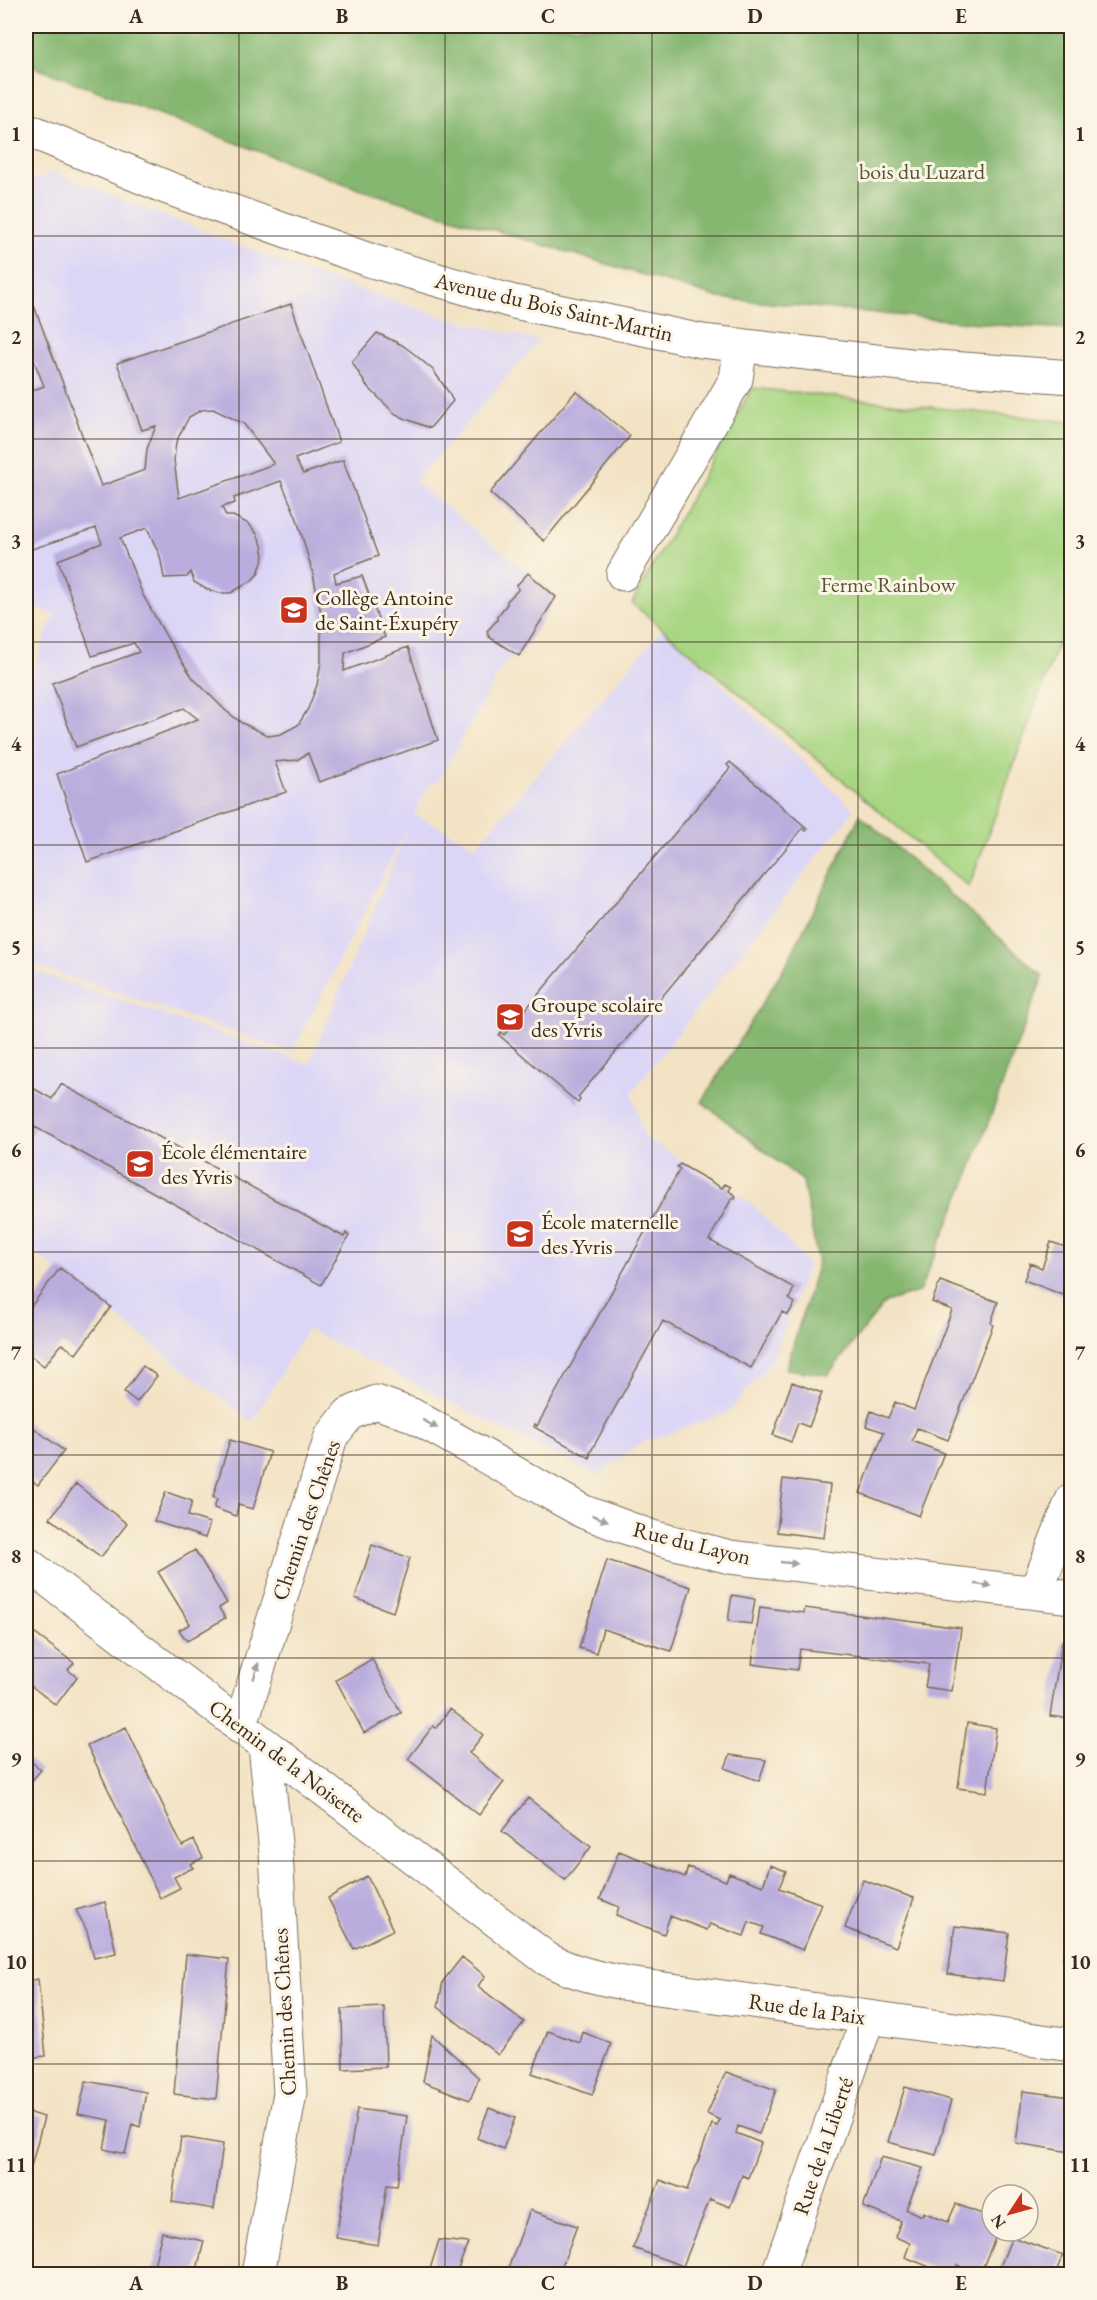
<svg xmlns="http://www.w3.org/2000/svg" width="1097" height="2300" font-family="'EB Garamond',serif">
<style>
.built{fill:#dcd6f6}
.green{fill:#a9d683;stroke:#728050;stroke-width:1.5}
.forest{fill:#86b771;stroke:#607048;stroke-width:1.5}
.building{fill:#baadde;fill-rule:evenodd}
.lines{fill:none;stroke-linecap:round;stroke-linejoin:round}
.minor-casing{stroke:#7b6b58;stroke-width:35}
.minor{stroke:#fff;stroke-width:33}
.oneway{fill:#a79f9a}
.grid{fill:none;stroke:#3b2a1e;stroke-width:1.5;stroke-opacity:0.55}
.labels{text-anchor:middle;dominant-baseline:central;stroke-width:6;stroke-linejoin:round;paint-order:stroke}
.park-label{font-size:22px;fill:#565537;stroke:#fcf5e5}
.street-label{font-size:22px;fill:#3b2a1e;stroke:#fcf5e5}
.poi-label{font-size:22px;fill:#3b2a1e;stroke:#fcf5e5;text-anchor:start}
.neatline{fill:none;stroke:#3b2a1e;stroke-width:2}
.grid-label{font-size:20px;text-anchor:middle;font-weight:bold;fill:#3b2a1e}
</style>
<rect width="100%" height="100%" fill="#fcf5e5"/>
<filter id="ink" filterUnits="userSpaceOnUse"><feTurbulence type="fractalNoise" baseFrequency=".0167" numOctaves="2"/><feDisplacementMap in="SourceGraphic" scale="12" xChannelSelector="R" yChannelSelector="G"/><feConvolveMatrix kernelMatrix="1 2 1 2 8 2 1 2 1" color-interpolation-filters="sRGB"/></filter>
<filter id="wash" filterUnits="userSpaceOnUse"><feTurbulence type="fractalNoise" baseFrequency=".008" numOctaves="4" result="noise"/><feDisplacementMap in="SourceGraphic" scale="24" xChannelSelector="R" yChannelSelector="G"/><feGaussianBlur stdDeviation="1.35" result="paint"/><feColorMatrix in="noise" values="0 0 0 0 0 0 0 0 0 0 0 0 0 0 0 0 0 1.4 0 .05"/><feComposite in="paint" operator="in"/></filter>
<g filter="url(#wash)">
<rect width="100%" height="100%" fill="#f3e3c5"/>
<path class="built" d="M52,172l263,103 124,41 100,25 -124,141 113,91 28,24 -37,59 -13,5 -69,122h-7l-16,31 62,32 187,-218 191,182 -222,282 12,45 109,68 55,59 -35,95 -44,53 -90,32 -40,31 -89,-42 -203,-104 -55,93 -226,-176v-278l283,96 100,-239 -117,227 -266,-90v-273l28,-74 -28,-11v-420z"/>
<path class="green" d="M752,388l319,34v185l-102,280 -337,-284z"/>
<path class="forest" d="M26,26h1045v303l-60,-3 -292,-28 -360,-109 -333,-125z
M860,815l183,161 -75,201 -49,115 -34,10 -57,73 -42,-6 32,-106 -15,-82 -101,-79 85,-139z"/>
<g id="blocks">
<path class="building" d="M26,284l75,202 44,-16 2,-21 9,-23 -14,4 -25,-67 174,-59 48,138 -44,17 8,15 40,-14 35,96 -44,17 2,10 26,-7 23,61 -40,16 -1,18 64,-24 30,93 -119,42 -11,-29 -11,7 -22,2 11,30 -199,70 -30,-88 141,-55 -14,-11 -108,39 -24,-64 87,-31 -5,-9 -42,13 -34,-96 44,-17 -6,-15 -70,23v-158l18,-7 -10,-25 -8,13zM213,409l31,15 30,40 -95,34 -5,-38 2,-18 13,-25 12,-7zM281,481l16,38 16,55 8,39v49l-4,23 -9,24 -10,16 -17,9 -12,2 -27,-13 -16,-12 -33,-33 -23,-35 -27,-48 -23,-57 27,-10 13,28 4,22 23,-1 4,-5 3,10 12,7 13,4h12l20,-12 7,-7 6,-18 -2,-11 -5,-11 -8,-10 -16,-8h-7l-4,-9 13,-4 -1,-5z
M377,333l25,12 11,8 20,17 14,20 6,11 -23,27 -24,-9 -12,-6 -28,-28 -14,-23z
M576,391l54,45 -86,105 -54,-48z
M528,573l28,24 -37,59 -30,-19 -2,-6 10,-11v-3l10,-13v-3l11,-11 -1,-5z
M730,762l78,67 -2,2 -3,-3 -225,269 2,3 -2,3 -79,-68 2,-3 3,3 226,-267 -3,-3z
M26,1084l26,15 9,-15 283,153 2,-4 3,3 -28,49 -286,-158 -9,17z
M680,1164l42,24 3,-4 6,3 -2,4 7,5 -1,3 -3,-1 -23,42 85,48 -5,11 6,4 -7,12 -6,-3 -31,56 -88,-47 -73,132v5l-56,-31 1,-3 2,2 143,-257 -3,-2z
M1051,1242l20,7v49l-47,-18 6,-17 12,5z
M60,1268l51,39 -35,47 -14,-10 -18,22 -13,-10 -5,7v-50z
M940,1281l58,21 -7,21 2,2 -45,115 -31,-12 -5,13 32,12 -25,63 -59,-23 24,-61 -18,-6 5,-15 17,7 7,-16 19,8 38,-100 -20,-8z
M143,1366l14,10 -20,26 -13,-10z
M792,1382l30,11 -13,34 -11,-4 -7,19 -18,-7z
M26,1422l38,29 -26,34 -12,-9z
M230,1440l40,12 -17,57 -15,-4 -2,11 -22,-8 3,-9 -4,-2z
M783,1479l47,6 -6,53 -47,-6z
M76,1484l51,40 -26,33 -51,-39z
M166,1492l26,9 -4,15 22,7 -5,15 -51,-17z
M372,1545l38,13 -17,54 -38,-14z
M195,1550l32,53 -8,5 6,10 -38,23 -8,-11 11,-6 -32,-52z
M607,1560l84,27 -20,64 -68,-22 -7,24 -17,-5z
M732,1595l23,4 -4,25 -23,-3z
M760,1607l44,6 1,-5 156,20 -9,63 -27,-4 4,-23 -129,-15 -3,21 -45,-6z
M26,1627l48,36 -6,7 9,7 -21,28 -30,-23z
M1062,1641l9,1v77l-21,-3z
M372,1659l29,54 -37,20 -28,-53z
M450,1709l33,26 -14,18 35,29 -25,33 -71,-56 25,-33 3,2z
M967,1723l29,5 -9,64 -29,-4z
M126,1727l56,119 12,-6 9,18 -13,6 3,4 -19,9 6,11 -20,10 -73,-153z
M730,1755l36,5 -7,21 -34,-13z
M26,1757l15,13 -15,17z
M528,1798l63,49 -26,33 -63,-49z
M619,1851l66,26 3,-10 38,14 3,-8 34,13 7,-21 16,6 -7,17 43,16 -19,46 -42,-16 3,-7 -15,-5 -5,14 -34,-12 -3,6 -37,-14 -6,18 -48,-19 3,-8 -19,-8z
M367,1876l26,54 -39,19 -26,-51z
M863,1880l51,18 -18,49 -51,-19z
M105,1902l11,51 -22,5 -7,-27 -11,-21z
M1070,1909h1v52l-8,-2z
M955,1926l54,7 -6,48 -55,-7z
M186,1954l43,5 -13,140 -42,-5z
M462,1957l23,19 -7,10 46,36 -26,33 -60,-48 5,-26z
M38,1979l8,77 -20,2v-77z
M384,2007l2,60 -43,2 -1,-60z
M548,2031l32,12 3,-11 28,12 -19,51 -60,-22z
M432,2035l47,43 -9,22 -47,-18z
M726,2072l50,18 -17,44 -21,-8 -2,7 25,10 -13,35 -6,-3 -12,32 -20,-8 -27,67 -50,-18 27,-68 27,10 25,-66 5,2 3,-6 -13,-6z
M86,2081l60,11 -6,35 -8,-3 -7,30 -21,-5 6,-29 -32,-6z
M905,2087l46,13 -15,55 -48,-13z
M1023,2091l48,6v55l-55,-9z
M489,2108l26,10 -12,31 -26,-11z
M357,2109l50,7 -10,70 -10,-1 -9,60 -42,-7z
M26,2112l18,5 -18,69z
M181,2137l42,7 -9,65 -42,-7z
M881,2157l42,11 -17,41 16,7 1,-4 25,10 8,-18 36,14v13h6l-18,43 -23,-9 -4,9h-6l-42,-17 5,-14 -15,-6 6,-16 -38,-14z
M530,2210l47,16 -18,48h-53z
M162,2232l42,9 -8,33h-44z
M1012,2237l51,18 -8,19h-58z
M439,2240l29,3 -12,31h-32l2,-7 4,2z
M50,2266l23,8h-26z"/>
</g>
</g>
<g filter="url(#ink)">
<use href="#blocks" fill-opacity="0" stroke="#7b6b58" stroke-width="1.5"/>
<g class="lines">
<g class="minor-casing">
<path id="minor" d="M26,129l142,59 119,43 85,30 142,41 188,39 208,24 162,12
M623,574l113,-195 5,-34
M26,1563l521,396c26,14 53,19 81,25l444,61
M1036,1591l36,-91
M240,1727l91,-290 18,-23 27,-12 36,13 172,97 68,25 78,20 342,40
M258,2274l32,-181 -14,-240 -11,-107
M778,2274l90,-256"/>
</g>
<use href="#minor" class="minor"/>
</g>
<defs><path id="oneway-solid" d="M-6-.8H1V-3.2L6.5 0L1 3.2V.8H-6Z" transform="scale(1.5)"/></defs>
<g class="oneway">
<use href="#oneway-solid" transform="translate(430 1424) rotate(29)"/>
<use href="#oneway-solid" transform="translate(600 1518) rotate(20)"/>
<use href="#oneway-solid" transform="translate(789 1563) rotate(6)"/>
<use href="#oneway-solid" transform="translate(983 1585) rotate(6)"/>
<use href="#oneway-solid" transform="translate(256 1671) rotate(-73)"/>
</g>
</g>
<path class="grid" d="M239,26v2248M445,26v2248M652,26v2248M858,26v2248M26,236h1046M26,439h1046M26,642h1046M26,845h1046M26,1048h1046M26,1252h1046M26,1455h1046M26,1658h1046M26,1861h1046M26,2064h1046"/>
<defs>
<g id="school-square" transform="scale(1.5)"><rect x="-9" y="-9" width="18" height="18" rx="4" fill="#c8321e" stroke="#fcf5e5"/><path d="M0-5L7-2L0 1L-7-2ZM-4 1L0 2.5L4 1V4Q0 6-4 4Z" fill="#fff"/></g>
</defs>
<g fill-rule="evenodd">
<use href="#school-square" x="294" y="610"/>
<use href="#school-square" x="510" y="1017"/>
<use href="#school-square" x="140" y="1164"/>
<use href="#school-square" x="520" y="1234"/>
</g>
<g class="labels">
<g class="park-label">
<text x="922" y="171">bois du Luzard</text>
<text x="888" y="584">Ferme Rainbow</text>
</g>
<g class="street-label">
<text transform="translate(554 307) rotate(13)">Avenue du Bois Saint-Martin</text>
<text transform="translate(306 1520) rotate(-71)">Chemin des Chênes</text>
<text transform="translate(692 1543) rotate(14)">Rue du Layon</text>
<text transform="translate(287 1761) rotate(37)">Chemin de la Noisette</text>
<text transform="translate(807 2009) rotate(8)">Rue de la Paix</text>
<text transform="translate(284 2012) rotate(-93)">Chemin des Chênes</text>
<text transform="translate(823 2146) rotate(-71)">Rue de la Liberté</text>
</g>
<g class="poi-label">
<text x="315" y="597">Collège Antoine<tspan x="315" dy="25">de Saint-Éxupéry</tspan></text>
<text x="531" y="1004">Groupe scolaire<tspan x="531" dy="25">des Yvris</tspan></text>
<text x="161" y="1151">École élémentaire<tspan x="161" dy="25">des Yvris</tspan></text>
<text x="541" y="1221">École maternelle<tspan x="541" dy="25">des Yvris</tspan></text>
</g>
</g>
<rect width="1097" height="2300" fill="none" stroke="#fcf5e5" stroke-width="66"/>
<g transform="translate(1010 2213) rotate(234)"><circle r="28" fill="#fcf5e5" stroke="#afa495" stroke-width="1.5"/>
<path d="M0-4.5L10 22L0 15L-10 22Z" fill="#c8321e"/>
<text y="-9" font-size="16" font-weight="bold" text-anchor="middle" fill="#3b2a1e">N</text>
</g>
<rect x="33" y="33" width="1031" height="2234" class="neatline"/>
<g class="grid-label">
<text x="136" y="23">A</text>
<text x="342" y="23">B</text>
<text x="548" y="23">C</text>
<text x="755" y="23">D</text>
<text x="961" y="23">E</text>
<text x="16" y="141">1</text>
<text x="1080" y="141">1</text>
<text x="16" y="344">2</text>
<text x="1080" y="344">2</text>
<text x="16" y="548">3</text>
<text x="1080" y="548">3</text>
<text x="16" y="751">4</text>
<text x="1080" y="751">4</text>
<text x="16" y="954">5</text>
<text x="1080" y="954">5</text>
<text x="16" y="1157">6</text>
<text x="1080" y="1157">6</text>
<text x="16" y="1360">7</text>
<text x="1080" y="1360">7</text>
<text x="16" y="1563">8</text>
<text x="1080" y="1563">8</text>
<text x="16" y="1766">9</text>
<text x="1080" y="1766">9</text>
<text x="16" y="1969">10</text>
<text x="1080" y="1969">10</text>
<text x="16" y="2172">11</text>
<text x="1080" y="2172">11</text>
<text x="136" y="2290">A</text>
<text x="342" y="2290">B</text>
<text x="548" y="2290">C</text>
<text x="755" y="2290">D</text>
<text x="961" y="2290">E</text>
</g>
</svg>
